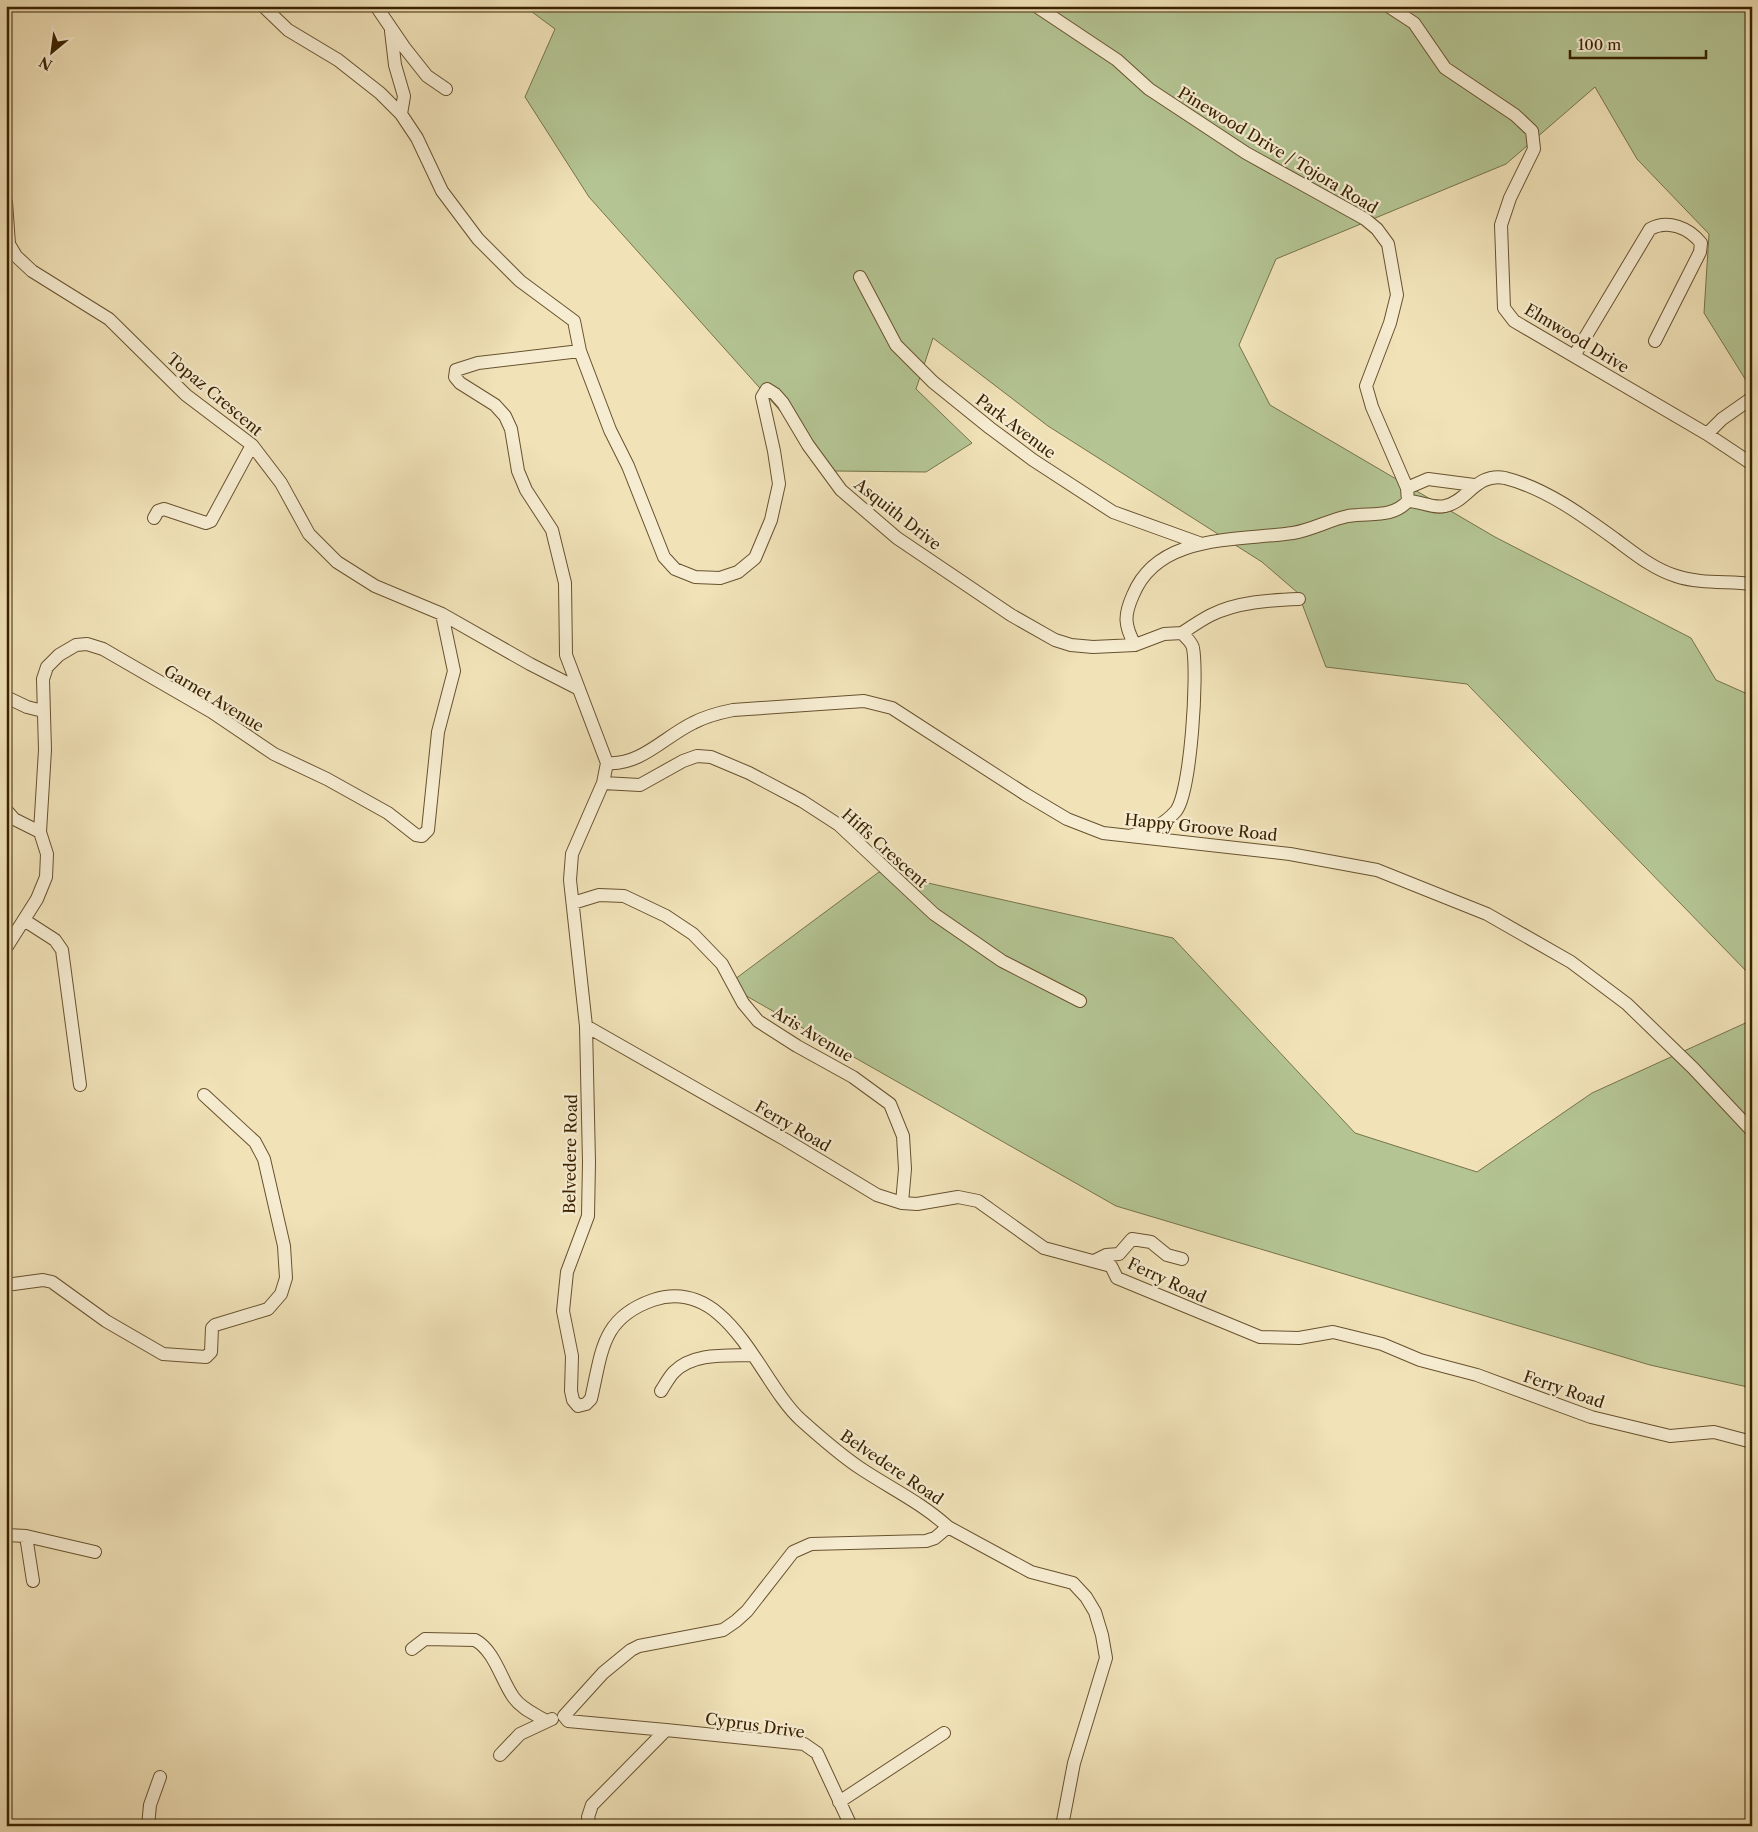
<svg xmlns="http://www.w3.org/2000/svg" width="1758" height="1832" font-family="'Libre Caslon Text',serif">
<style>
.green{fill:#b4c493;stroke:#77734a}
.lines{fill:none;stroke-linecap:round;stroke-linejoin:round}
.minor-casing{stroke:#68522e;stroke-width:14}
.minor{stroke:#f6ecd1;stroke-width:12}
.labels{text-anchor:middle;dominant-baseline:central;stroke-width:4.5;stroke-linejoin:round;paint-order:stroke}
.street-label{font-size:16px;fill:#3a2200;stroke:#f6ecd1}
</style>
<rect width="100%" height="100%" fill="#f1e2b8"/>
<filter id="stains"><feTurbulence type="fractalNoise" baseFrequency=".004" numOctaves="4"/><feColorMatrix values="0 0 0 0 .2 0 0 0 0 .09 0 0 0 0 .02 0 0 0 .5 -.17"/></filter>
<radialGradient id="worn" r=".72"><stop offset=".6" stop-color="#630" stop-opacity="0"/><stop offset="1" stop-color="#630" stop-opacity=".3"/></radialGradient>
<path class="green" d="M524,6h1228v384l-48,-77 5,-79 -72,-75 -42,-72 -89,77 -230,95 -37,86 31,60 225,132 196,101 25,42 36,16v281l-285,-293 -141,-17 -28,-74 -36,-31 -214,-136 -115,-88 -17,51 56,54 -46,29 -92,-1 -245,-274 -64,-100 30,-68z
M879,872l294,66 182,195 122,39 115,-79 160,-73v368l-102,-23 -534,-159 -389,-221z"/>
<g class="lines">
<g class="minor-casing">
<path id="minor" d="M263,6l25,24 50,30 42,33 21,21 16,24 25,53 36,48 42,42 54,40 6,30 30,79 18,36 36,91 11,12 20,8 25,1 18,-6 17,-14 16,-38 8,-36 -5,-33 -12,-54 5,-8 8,5 8,9 25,42 33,45 56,48 114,77 44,25 16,5 22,2 42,-2 29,-11 18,-1c4,5 10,9 11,15 5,26 -2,144 -17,163 -14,16 -27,19 -46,25
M376,6l28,41 23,29 19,13
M1036,6l81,54 32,29 97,64 119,66 12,10 11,15 9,51 -7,28 -24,63 6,21 35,81 1,13
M1388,6l26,17 31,45 70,47 17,16 2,18 -24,49 -9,27 3,83 10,13 193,113 45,30
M391,31l4,34 9,31 -3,18
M6,202l3,42 7,12 16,15 77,48 77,76 66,50 29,38 28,51 28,28 38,24 67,28 88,50 47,24
M860,277l36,68 37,37 57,46 43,32 80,52 86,31
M580,351l-102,12 -22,7 -1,7 5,6 35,22 10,11 6,13 7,42 8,19 26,40 13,53 1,72 41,108 -4,20 -31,71 -2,26 16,146 3,136 -1,54 -21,56 -4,39 9,45 -1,35 2,9 5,6 8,-2 5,-5c11,-47 10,-81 62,-99 76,-25 106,82 148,120 19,17 38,34 59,48 30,20 62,35 88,59l-13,11 -9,3 -115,3 -18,8 -46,59 -11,10 -13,9 -84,16 -8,4 -28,23 -39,43 4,5 98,9 -74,75 -4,12 2,9
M1574,356l76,-127c18,-10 39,-1 51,14l-1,9 -45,89
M1707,434l15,-15 30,-21
M1407,488l21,-9 46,6
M154,518l4,-7 6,-2 42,14 5,-2 41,-76
M1182,633c9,-6 19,-13 29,-18 26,-13 59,-15 88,-16
M1135,645c-11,-20 -11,-30 -2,-50 25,-62 105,-54 160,-62 19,-3 36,-13 55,-17 22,-4 43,3 60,-15 12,0 25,8 37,5 22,-4 31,-34 60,-28 40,10 77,37 110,61 19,14 38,30 61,37 24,8 51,5 76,8
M6,697l21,10 16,4
M607,763c33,3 57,-26 86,-40 13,-7 25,-10 40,-13l131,-9 28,7 133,86 42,25 36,14 187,21 87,16 110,44 84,48 56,42 66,64 59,63
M603,783l37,2 43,-24 14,-5 14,1 38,16 53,28 37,24 95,89 68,47 78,40
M6,810l8,9 26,13
M573,903l26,-8 25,1 42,20 27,18 29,30 21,39 15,18 39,25 56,31 37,27 13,32 2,33 -3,34
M24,920l31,20 7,10 18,135
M6,948l31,-49 9,-22 1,-23 -7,-22 5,-82 -2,-71 4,-12 12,-12 17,-10 11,-1 16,5 109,63 62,42 53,25 61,34 28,22 6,1 6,-6 10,-98 16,-61 -12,-57
M586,1026l200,114 91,55 25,8 15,1 41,-7 20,4 66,47 67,18 6,12 143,59 39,1 34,-6 49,12 38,16 57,15 114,42 79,19 44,-4 38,10
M1094,1261l12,-6 13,-1 13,-15 19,3 16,13 15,4
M6,1285l37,-5 9,2 54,39 57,33 43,3 5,-5 1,-24 3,-3 53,-16 13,-15 5,-16 -2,-32 -20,-87 -9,-17 -51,-47
M661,1391c4,-6 8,-14 13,-19 20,-20 54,-16 79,-17
M948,1527l83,45 42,11 13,14 9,15 7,23 4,23 -32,105 -12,63
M6,1535l20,1 69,16
M26,1536l7,45
M412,1649l13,-10 50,1c20,11 26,40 39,58 8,11 21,16 32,23
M666,1730l138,14 13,9 34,73
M500,1755l20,-21 32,-15
M839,1802l105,-69
M148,1826l2,-21 10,-28"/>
</g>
<use href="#minor" class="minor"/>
</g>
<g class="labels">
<g class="street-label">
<text transform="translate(1278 150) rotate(31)">Pinewood Drive / Tojora Road</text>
<text transform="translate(1577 338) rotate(31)">Elmwood Drive</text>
<text transform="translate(215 394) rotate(40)">Topaz Crescent</text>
<text transform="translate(1016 426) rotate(37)">Park Avenue</text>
<text transform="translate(898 514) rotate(38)">Asquith Drive</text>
<text transform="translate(214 698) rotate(31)">Garnet Avenue</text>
<text transform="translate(1201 827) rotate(6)">Happy Groove Road</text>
<text transform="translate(885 848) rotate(42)">Hiffs Crescent</text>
<text transform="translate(813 1034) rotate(31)">Aris Avenue</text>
<text transform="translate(793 1126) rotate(30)">Ferry Road</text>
<text transform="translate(570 1154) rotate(-89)">Belvedere Road</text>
<text transform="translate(1167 1280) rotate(25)">Ferry Road</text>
<text transform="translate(1564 1389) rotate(19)">Ferry Road</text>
<text transform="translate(892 1467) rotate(34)">Belvedere Road</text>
<text transform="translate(755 1725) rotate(8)">Cyprus Drive</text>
</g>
</g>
<rect width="1758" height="1832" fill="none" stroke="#f1e2b8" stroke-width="25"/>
<rect x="8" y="8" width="1743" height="1817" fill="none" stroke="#3a2200" stroke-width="2.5"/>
<rect x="12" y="12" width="1733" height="1807" fill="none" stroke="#3a2200"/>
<g transform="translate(52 52) rotate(209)" stroke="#f6ecd1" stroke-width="4" paint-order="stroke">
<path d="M0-4L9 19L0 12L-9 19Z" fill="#3a2200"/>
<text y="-8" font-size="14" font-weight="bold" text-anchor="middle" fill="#3a2200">N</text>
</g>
<path d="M1570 50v8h136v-8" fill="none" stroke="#3a2200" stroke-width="2.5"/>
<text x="1578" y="50" font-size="15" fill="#3a2200" stroke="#f6ecd1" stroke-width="4" paint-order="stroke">100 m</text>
<rect width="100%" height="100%" filter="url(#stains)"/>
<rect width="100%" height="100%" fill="url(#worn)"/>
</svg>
